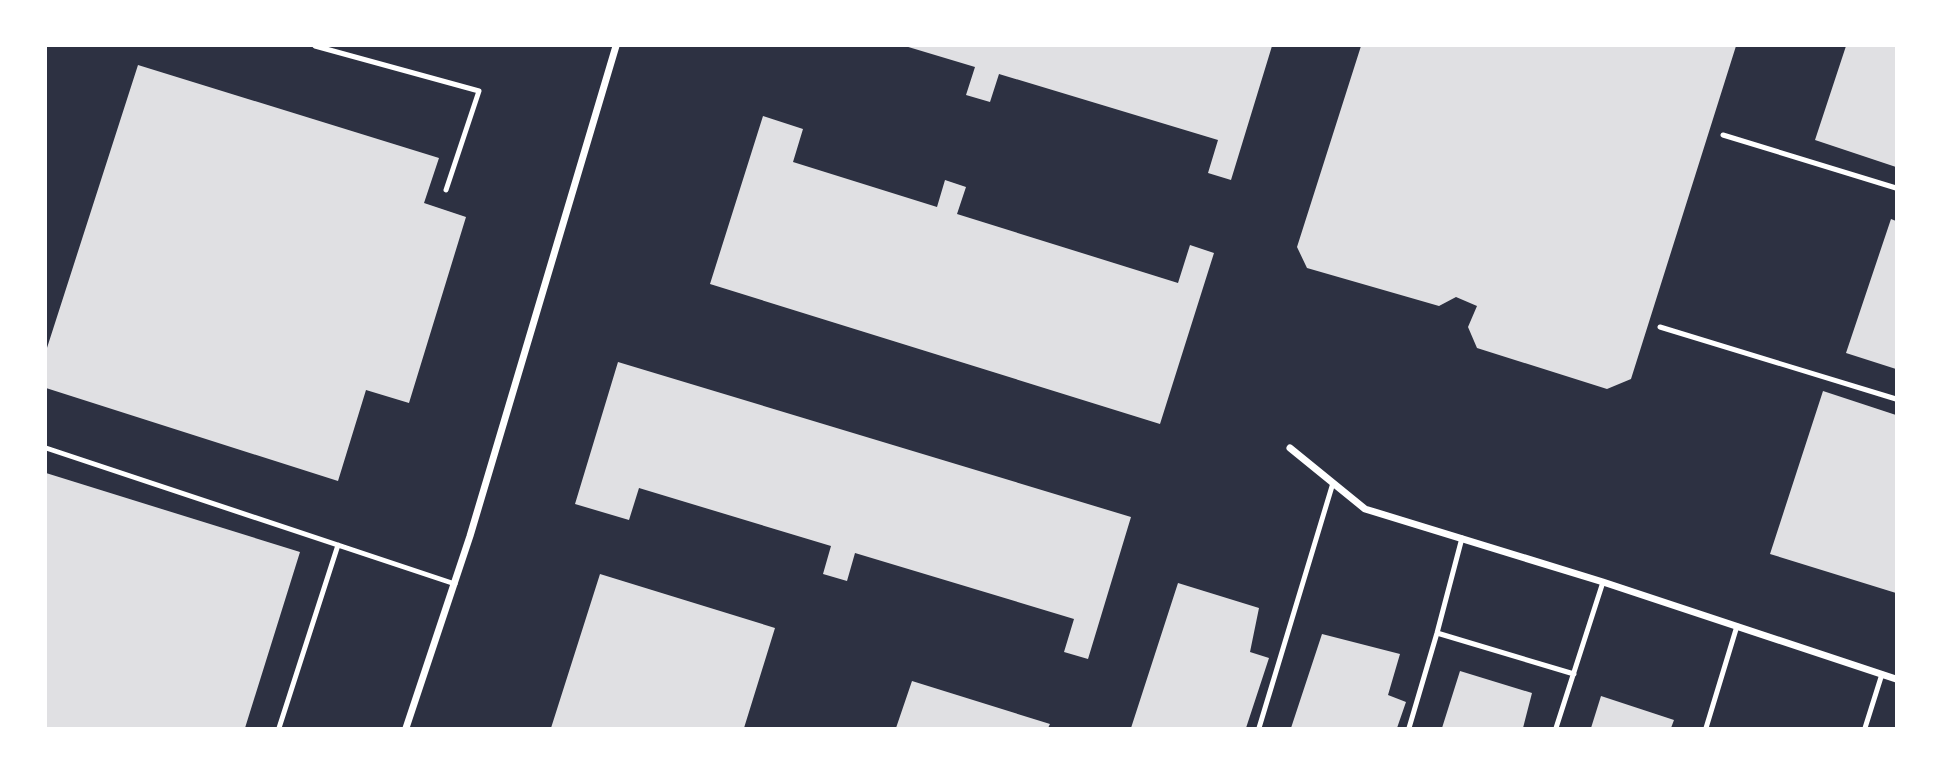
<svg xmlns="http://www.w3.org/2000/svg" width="1942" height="774" font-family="'IBM Plex Sans',sans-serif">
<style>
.building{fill:#e0e0e3}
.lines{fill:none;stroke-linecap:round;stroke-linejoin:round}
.service{stroke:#fff;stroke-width:5}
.minor{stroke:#fff;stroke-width:7}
</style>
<rect width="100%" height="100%" fill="#2d3142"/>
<path class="building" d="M905,46h367l-41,134 -23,-7 10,-33 -219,-66 -9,28 -24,-7 9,-28z
M1361,46h375l-105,333 -24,10 -130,-41 -9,-21 9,-21 -21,-9 -17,9 -132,-38 -10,-21z
M1846,46h50v121l-81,-27z
M138,65l301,93 -15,45 42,14 -57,186 -43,-13 -28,91 -292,-93v-37z
M763,116l40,13 -10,33 144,45 8,-27 21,7 -9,27 221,69 12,-38 24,8 -54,171 -450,-140z
M1891,219l5,2v148l-50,-16z
M618,362l513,155 -43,142 -24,-7 10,-33 -219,-66 -8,28 -24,-7 8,-28 -192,-58 -10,32 -54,-16z
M1823,391l73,24v178l-126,-39z
M46,473l254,79 -55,176h-199z
M600,574l175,54 -31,100h-193z
M1178,583l81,25 -9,44 19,6 -23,70h-115z
M1322,634l78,20 -12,41 18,7 -9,26h-106z
M1460,671l72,22 -9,35h-81z
M912,681l138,43 -2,4h-152z
M1601,696l73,24 -3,8h-80z"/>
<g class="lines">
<path class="service" d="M315,46l164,45 -33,99
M1723,135l173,53
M1660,327l236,72
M46,448l409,136
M1437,633l137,41
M279,728l59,-183
M1259,728l74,-245
M1409,728l28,-95 25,-95
M1556,728l47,-146
M1706,728l31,-102
M1865,728l17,-54"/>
<path class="minor" d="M1290,448l75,61 238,73 293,97
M406,728l64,-192 146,-490"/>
</g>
<rect width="1942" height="774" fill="none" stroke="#ffffff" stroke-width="94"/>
</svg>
